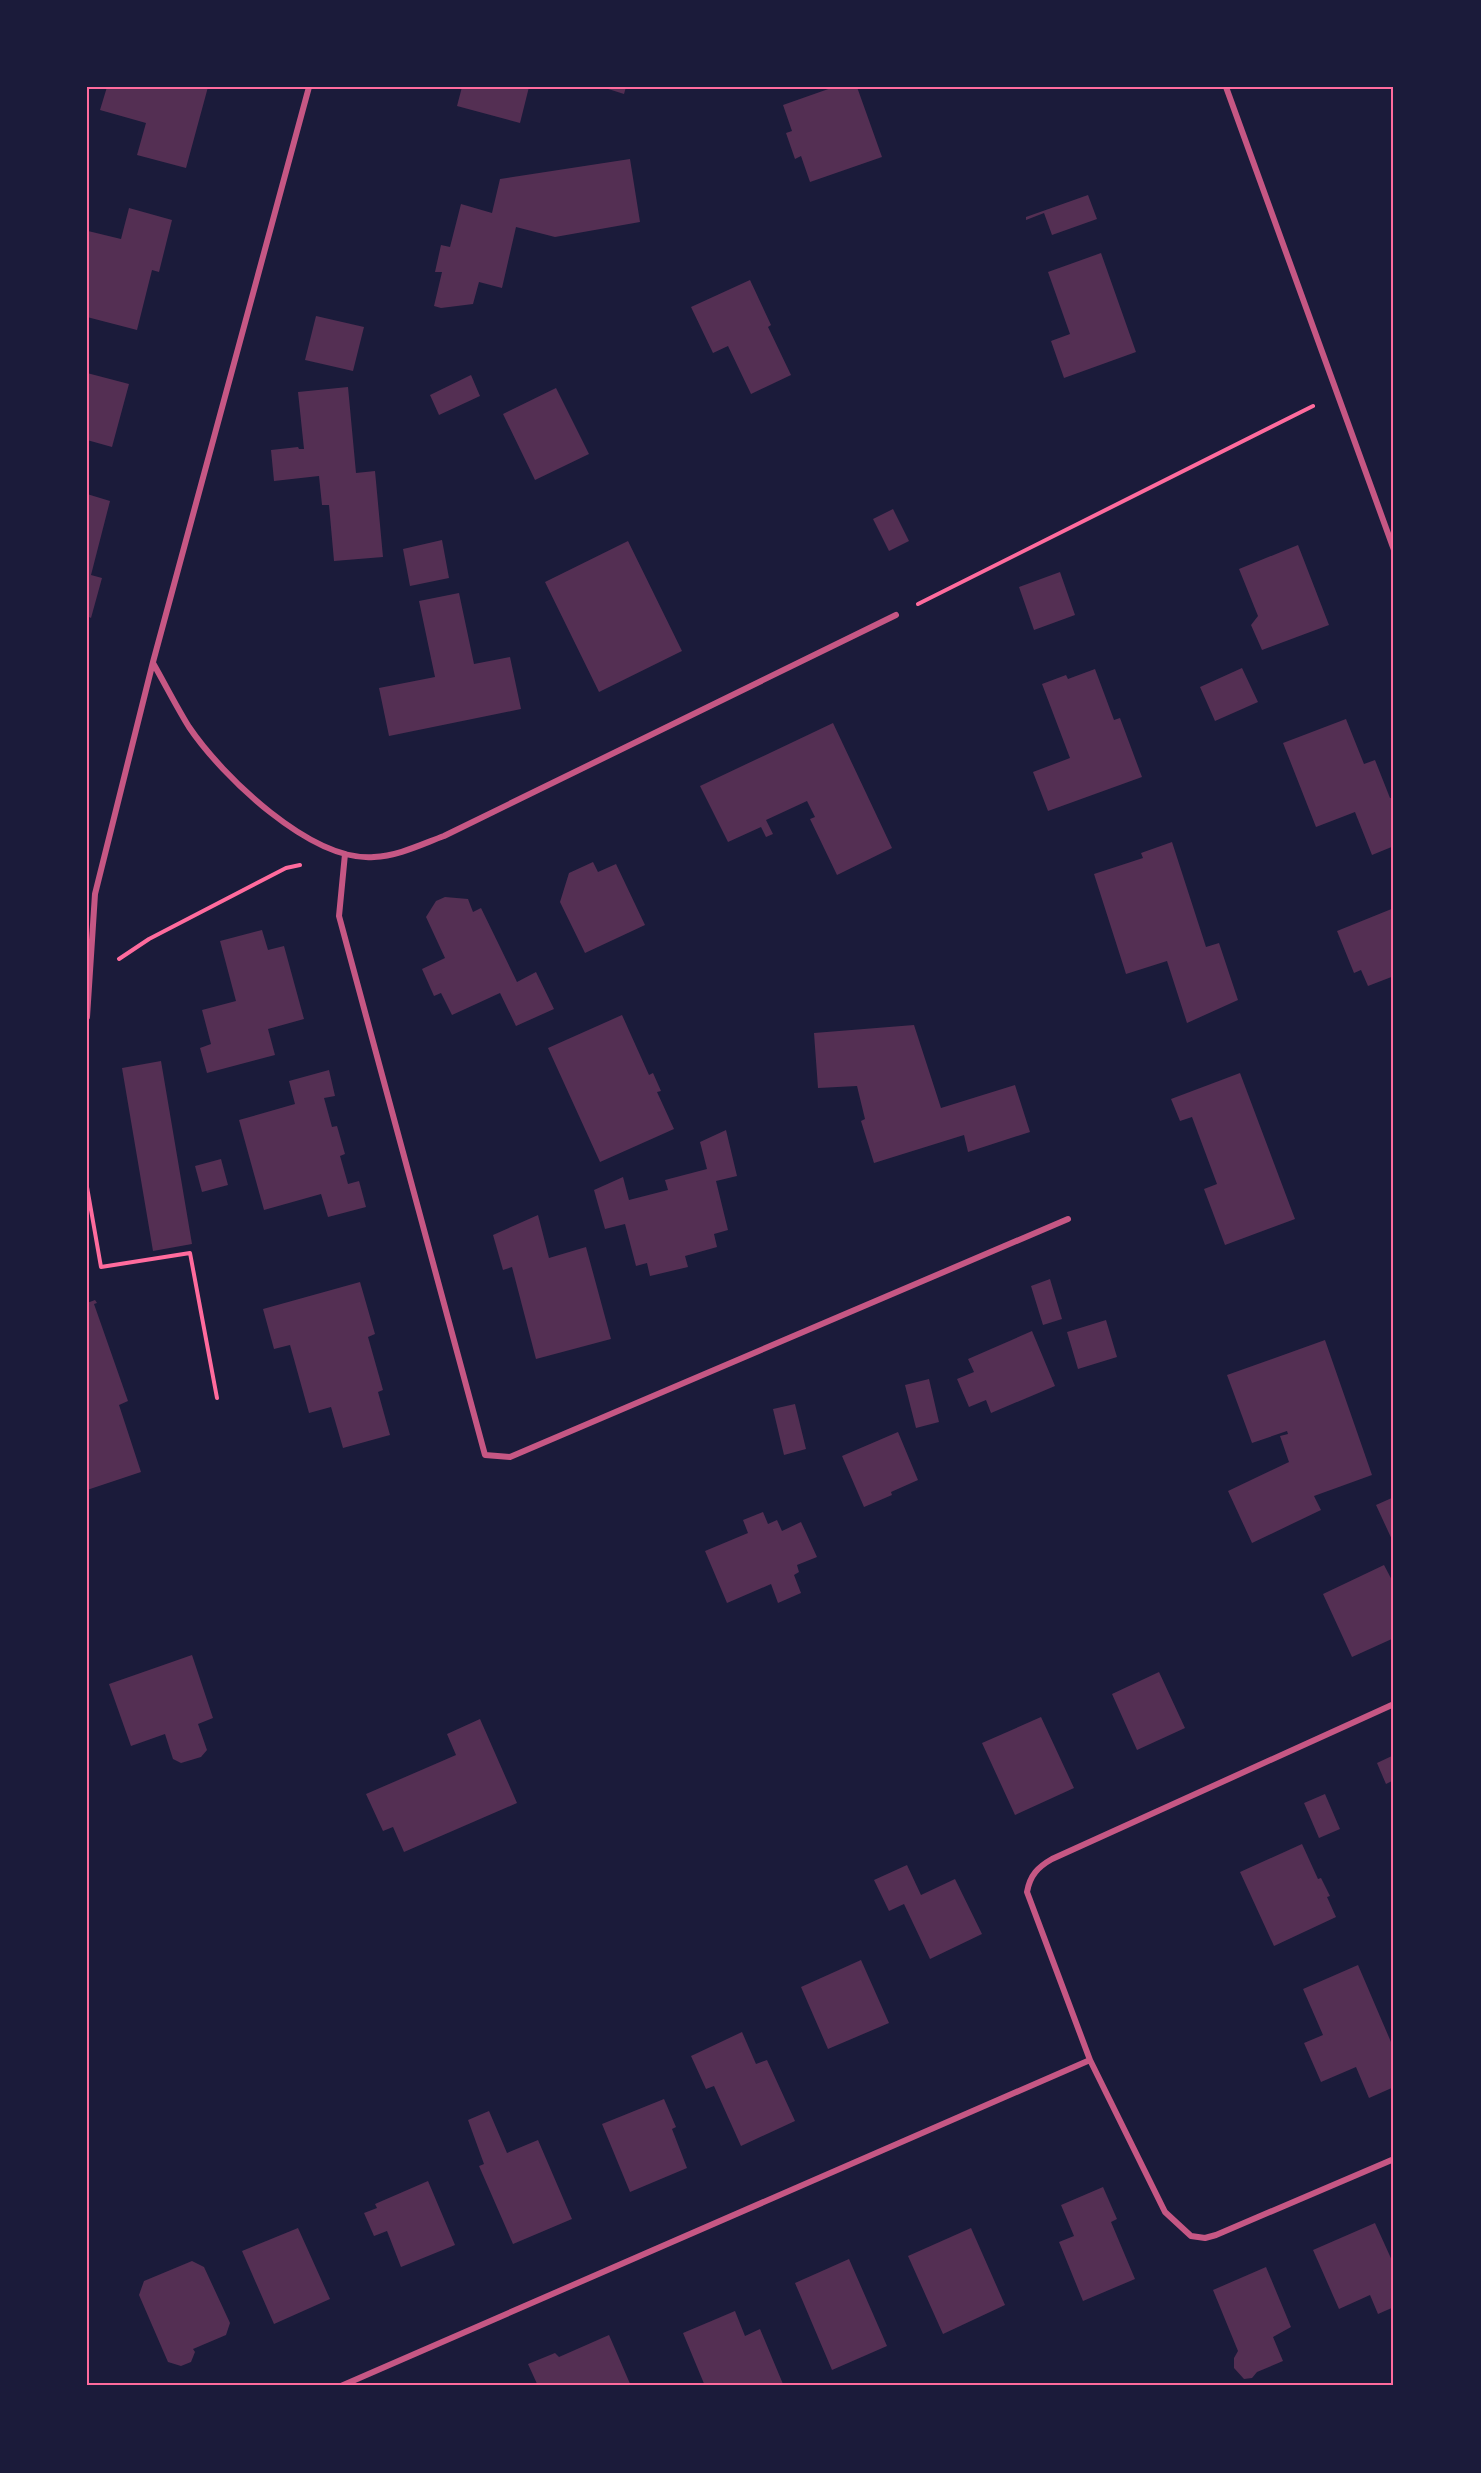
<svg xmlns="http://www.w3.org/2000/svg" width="1481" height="2473" font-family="'Libre Baskerville',serif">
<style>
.building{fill:#542f53}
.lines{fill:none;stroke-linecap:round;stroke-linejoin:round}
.path{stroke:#ff6b9d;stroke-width:4}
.minor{stroke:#c65784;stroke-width:6}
.neatline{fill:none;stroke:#ff6b9d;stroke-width:2}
</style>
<rect width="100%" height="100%" fill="#1b1b3a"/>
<path class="building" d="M107,87h101l-22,81 -49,-13 9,-32 -46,-13z
M462,87h67l-9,36 -63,-17z
M602,87h24l-2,7z
M834,87h23l25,70 -72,25 -9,-26 -6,3 -9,-26 6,-2 -9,-26z
M630,159l10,63 -85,15 -39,-10 -14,61 -23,-6 -6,22 -32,4 -7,-2 8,-34h-7l6,-27 9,2 11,-43 31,9 8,-34z
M1088,195l9,24 -45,16 -8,-22 -18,7v-3z
M129,208l43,12 -13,52 -7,-2 -15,60 -50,-13 1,-86 33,8z
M1101,253l35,99 -72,26 -13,-37 19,-7 -22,-62z
M750,280l21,45 -3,2 23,48 -40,19 -23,-48 -15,7 -22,-46z
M316,316l48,11 -11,44 -48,-11z
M87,373l42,11 -17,63 -25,-7z
M471,375l9,21 -41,19 -9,-20z
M348,387l8,86 19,-2 8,86 -49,4 -5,-56h-7l-3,-29 -45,5 -3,-31 27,-3 1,2h5l-6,-57z
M556,388l33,66 -54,26 -32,-66z
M87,494l23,7 -19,74 11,3 -11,40 -4,-2z
M893,509l16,32 -20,10 -16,-32z
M442,540l7,38 -39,8 -7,-37z
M628,541l54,110 -83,41 -54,-110z
M1298,545l31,80 -67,25 -11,-25 7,-9 -19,-47z
M1060,572l15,43 -41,15 -15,-43z
M459,593l15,71 36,-7 11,52 -132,27 -10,-48 56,-11 -16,-76z
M1242,668l16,34 -43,19 -15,-34z
M1095,669l19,51 6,-2 22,59 -94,34 -15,-39 37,-14 -28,-74 24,-9 2,4z
M1346,719l18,45 11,-4 15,38h4v48l-22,9 -17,-43 -39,15 -33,-84z
M833,723l59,125 -55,27 -27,-56 5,-2 -8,-16 -41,19 7,14 -7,3 -5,-10 -33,15 -28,-56z
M1172,842l34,105 13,-4 19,57 -51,23 -20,-62 -41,13 -32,-100 49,-16 -2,-5z
M593,862l5,10 18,-8 29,61 -60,28 -25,-51 9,-29z
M445,897l23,2 5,13 8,-4 36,74 19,-10 18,37 -38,17 -16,-33 -48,22 -11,-22 -7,3 -12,-27 23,-11 -19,-41 10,-16z
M1394,908v68l-26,10 -7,-16 -7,3 -17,-42z
M262,930l6,20 16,-4 20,73 -36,10 7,26 -68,18 -7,-25 11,-4 -9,-34 34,-9 -16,-60z
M622,1015l27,60 4,-2 8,18 -4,1 17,37 -74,33 -52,-114z
M914,1025l27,83 74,-23 15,47 -62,20 -4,-17 -90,28 -13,-42 4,-2 -8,-33 -39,2 -4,-55z
M161,1061l31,183 -39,7 -31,-183z
M329,1070l6,26 -11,2 8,29 5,-1 8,28 -5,2 8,28 11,-3 7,26 -38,10 -7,-23 -57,16 -25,-90 56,-16 -6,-23z
M1240,1073l55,146 -70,26 -21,-56 13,-5 -25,-67 -12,4 -9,-22z
M726,1130l11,46 -21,5 12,49 -14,4 3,13 -32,9 3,11 -38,9 -3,-13 -11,3 -11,-42 -20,5 -11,-39 29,-13 6,23 39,-10 -3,-10 42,-11 -7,-27z
M221,1159l7,26 -26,7 -7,-26z
M538,1215l11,43 37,-11 25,92 -75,20 -24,-92 -9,3 -10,-35z
M1050,1279l12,40 -19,6 -12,-39z
M360,1282l15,52 -7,3 15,53 -5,2 12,43 -47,13 -12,-41 -22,6 -19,-68 -16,4 -11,-40z
M95,1300l2,3 -3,1 34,97 -9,4 22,67 -54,18v-187z
M1106,1320l11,37 -39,12 -11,-37z
M1032,1331l23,55 -64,27 -5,-13 -17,7 -12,-28 17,-7 -6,-13z
M1325,1340l47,135 -58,21 7,14 -69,33 -24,-52 61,-29 -9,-26 8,-2 -1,-3 -35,12 -25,-68z
M929,1379l10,43 -23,6 -11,-43z
M795,1404l11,45 -22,6 -11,-46z
M898,1432l20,48 -27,12 1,3 -28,12 -22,-51z
M1394,1497v47l-18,-39z
M763,1512l5,12 9,-4 5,11 19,-9 16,35 -20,8 2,7 -5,3 7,18 -23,10 -7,-19 -44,19 -22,-52 43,-18 -5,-13z
M1384,1565l10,19v54l-42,19 -29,-63z
M192,1655l21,63 -15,6 9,26 -6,7 -20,6 -8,-4 -8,-25 -34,12 -22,-62z
M1159,1672l26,56 -48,22 -25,-56z
M1041,1717l33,71 -59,27 -33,-72z
M480,1719l37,84 -113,49 -11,-25 -10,4 -17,-37 90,-39 -9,-21z
M1394,1755v25l-8,4 -9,-21z
M1325,1794l15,35 -21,9 -15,-35z
M1302,1844l16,35 3,-1 9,18 -3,1 9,20 -62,29 -34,-74z
M907,1865l14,30 34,-16 27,55 -52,25 -26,-55 -15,7 -15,-31z
M861,1960l28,63 -61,26 -27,-62z
M1358,1965l36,84v38l-25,11 -13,-31 -35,15 -17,-39 19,-8 -20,-46z
M742,2032l14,32 11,-4 28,61 -54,25 -27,-60 -8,3 -15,-33z
M664,2099l12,28 -4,2 15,39 -57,24 -28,-68z
M489,2111l18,42 31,-13 34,79 -59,25 -34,-78 5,-2 -16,-44z
M428,2181l27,64 -54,22 -14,-36 -13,5 -10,-23 13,-5 -2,-4z
M1103,2187l14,32 -6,3 24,57 -52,22 -24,-59 15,-6 -13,-31z
M1375,2223l19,42v42l-16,7 -8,-19 -31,14 -26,-59z
M298,2228l32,71 -56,25 -32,-73z
M971,2228l34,77 -62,29 -35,-78z
M849,2259l38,87 -55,24 -37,-87z
M192,2261l12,6 26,56 -4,12 -33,14 2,3 -4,10 -10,4 -13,-4 -29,-67 5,-14z
M1266,2267l25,60 -18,10 10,24 -26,11 -5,6 -8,1 -10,-11v-10l4,-7 -25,-61z
M735,2311l10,25 15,-7 23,55 -4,2h-74l-22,-53z
M609,2335l22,51h-93l-10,-22 27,-11 4,4z"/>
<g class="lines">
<path class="path" d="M918,604l395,-198
M119,959l30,-20 137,-71 14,-3
M87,1187l14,80 89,-14 27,145"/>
<path class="minor" d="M1226,87l168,463
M153,663c12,21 23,43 36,64 33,49 122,135 185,130 24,-1 48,-13 70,-21l452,-221
M345,854l-6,62 146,539 25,2 558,-238
M87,1017l8,-123 58,-232 156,-575
M1394,1704l-342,155c-14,8 -22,16 -25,33l63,168 75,152 26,24 14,2 11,-3 178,-76
M341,2386l749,-326"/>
</g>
<rect width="1481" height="2473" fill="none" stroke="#1b1b3a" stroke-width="177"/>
<rect x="88" y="88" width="1304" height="2296" class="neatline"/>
</svg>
